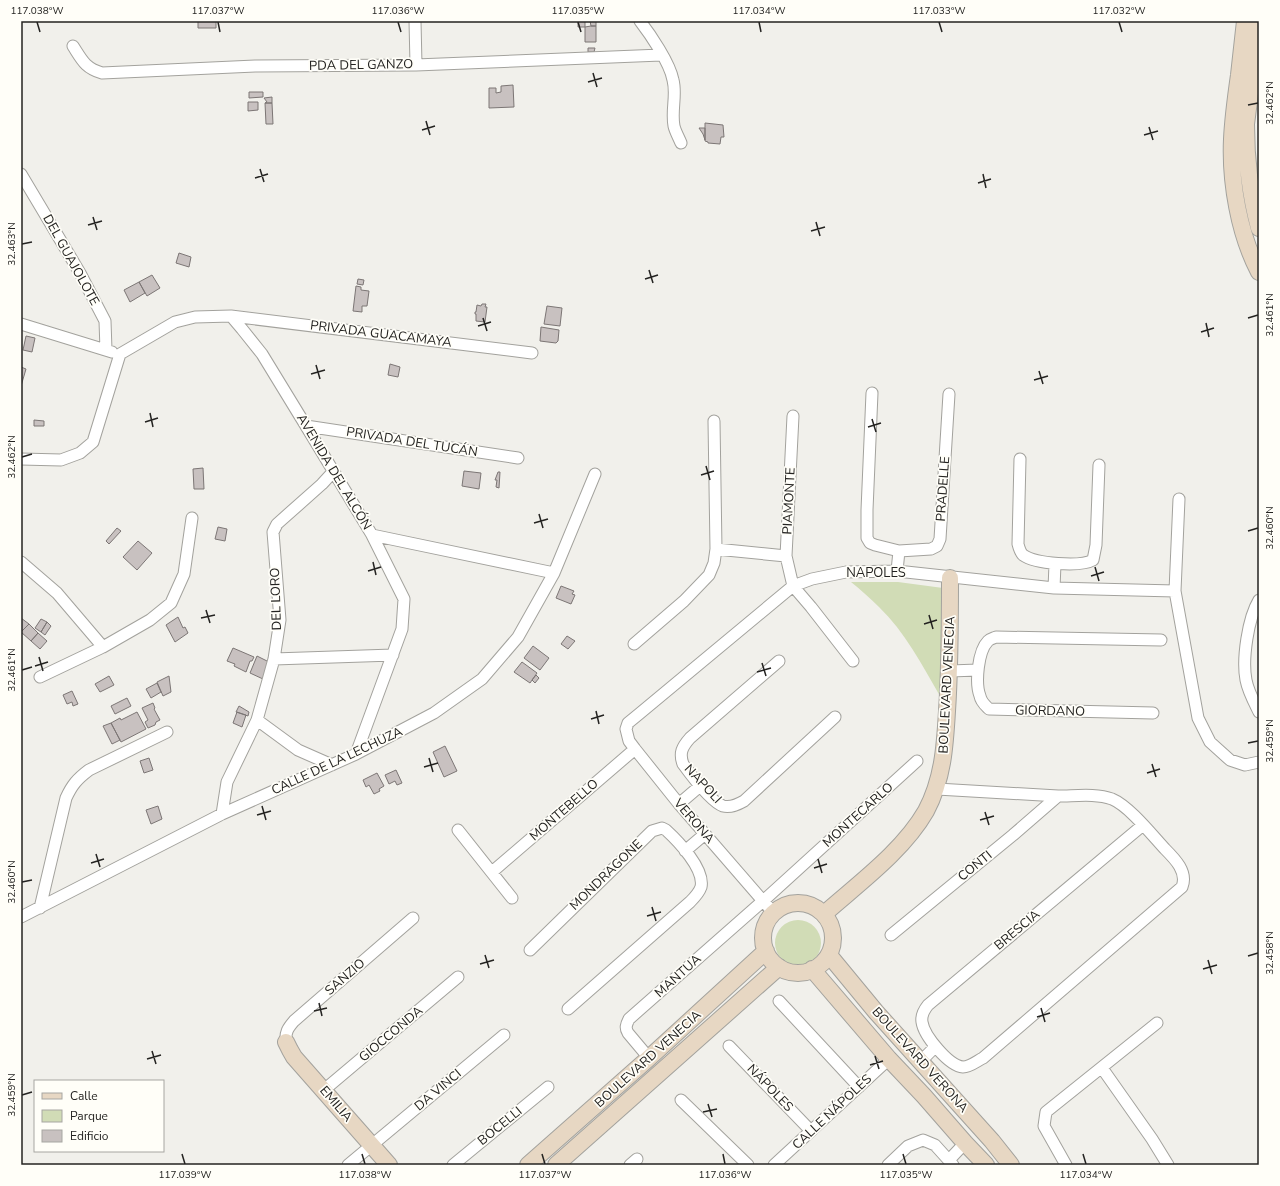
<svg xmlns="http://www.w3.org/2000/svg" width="1280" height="1186" font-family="'Nunito Sans',sans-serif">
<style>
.green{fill:#d1dcb6}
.building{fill:#c8c1c0;stroke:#7c7675}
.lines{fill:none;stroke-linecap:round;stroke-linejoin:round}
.street-casing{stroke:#a3a29d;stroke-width:13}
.secondary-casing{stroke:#a3a29d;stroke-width:18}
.street{stroke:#fff;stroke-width:11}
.secondary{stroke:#e7d7c3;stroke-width:16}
.ticks{fill:none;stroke:#242321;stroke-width:1.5}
.labels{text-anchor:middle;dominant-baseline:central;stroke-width:3.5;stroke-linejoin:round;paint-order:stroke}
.street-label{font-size:13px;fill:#242321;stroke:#fffef8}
.neatline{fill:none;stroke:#242321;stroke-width:1.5}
.ticks-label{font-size:10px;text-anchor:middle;fill:#242321}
</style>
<rect width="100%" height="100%" fill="#f1f0eb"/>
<path class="green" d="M851,582h47l45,6 2,4 -5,104c-18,-31 -35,-64 -61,-89 -9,-9 -18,-17 -28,-25z
M775 943a23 23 0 1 1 46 0a23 23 0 1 1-46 0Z"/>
<path class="building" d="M198,21h18v7h-18z
M578,21h7v6h-7z
M590,21h6v5h-5z
M591,26h5v16h-11v-15z
M588,48h7l-1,4h-6z
M513,85l1,22 -25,1v-20h7v5l5,-1v-6z
M249,92h14v5l-14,1z
M272,97v6h-7l2,-1 -3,-4z
M248,102h10v8l-10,1z
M265,103h7l1,21h-7z
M705,123l18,2 1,12h-3l-1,7 -12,-1v-1l-3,-1z
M699,128h6v12l-2,-6z
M179,253l12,4 -2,10 -13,-4z
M152,275l8,13 -13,8 -8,-14z
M358,279l6,1 -1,5 -6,-1z
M139,282l6,11 -15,9 -6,-12z
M356,286l5,1v3l8,1 -2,15h-5v6l-9,-1z
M482,304h4l-1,3h2l-2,15 -9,-1v-7h-1v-2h1l1,-7 4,1z
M547,306l15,2 -2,18 -16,-2z
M541,327l18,3 -1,11 -2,2 -16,-2z
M26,336l9,2 -3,14 -9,-2z
M390,364l10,3 -2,10 -10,-2z
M21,367l5,2 -5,17z
M34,420l10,1v5h-10z
M203,468l1,21h-10l-1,-20z
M464,471l17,2 -2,16 -17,-3z
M498,472h2l-1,16 -3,-1 1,-7h-2z
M218,527l9,2 -2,12 -10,-2z
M117,528l4,3 -12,13 -3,-3z
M138,541l14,12 -15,17 -14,-13z
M561,586l13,5 -2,3 3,1 -4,9 -15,-6z
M178,617l5,11 2,-1 3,6 -13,9 -9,-17z
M21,618l8,6 -8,8z
M41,619l6,3 -6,10 -6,-4z
M47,622l4,4 -6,9 -4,-3z
M29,624l9,9 -7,8 -10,-9z
M38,633l9,8 -7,8 -9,-8z
M567,636l8,5 -7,8 -7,-5z
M533,646l16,12 -9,12 -16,-12z
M233,648l21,9 -2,4h-2l-4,11 -12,-6 1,-2 -8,-3z
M257,656l12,6 -6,17 -13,-6z
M522,662l15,11 -7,10 -16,-11z
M536,675l3,3 -4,5 -3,-3z
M109,676l5,9 -14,7 -5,-8z
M169,676l2,16 -8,4 -6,-14z
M157,683l4,9 -10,6 -5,-9z
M72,691l6,13 -5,2 -1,-4 -5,2 -4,-9z
M127,698l4,8 -16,8 -4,-8z
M153,703l2,5 -1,1 6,11 -4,2 -1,3 -7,3 -3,-6 3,-2 -6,-12z
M239,706l10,6 -1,4 -12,-4z
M137,712l9,17 -25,13 -10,-19 9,-5 1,2z
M237,712l9,3 -4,12 -9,-4z
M111,723l9,17 -8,4 -9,-18z
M445,746l12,25 -13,6 -11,-25z
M149,758l4,12 -9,3 -4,-12z
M396,770l6,13 -5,2 -2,-4 -6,3 -4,-9z
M377,773l7,13 -5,3 1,2 -6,3 -5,-9 -3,2 -3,-7z
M158,806l4,13 -11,5 -5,-14z"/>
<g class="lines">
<g class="street-casing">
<path id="street" d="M415,21l1,44
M640,21c10,13 30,42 33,59 4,15 -2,30 1,46 1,5 5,12 7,17
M73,46c9,14 12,22 29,27l153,-7 161,-1 245,-10
M21,174l59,99 25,48 1,29
M231,316l11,13 20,25 44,72 66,109 32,64 -2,30 -46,125
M21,324l91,28
M120,354l55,-32 20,-5 36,-1 301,37
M872,393l-5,117v28l3,5 5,2 24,6 32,-2 6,-3 3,-7 9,-145
M793,416l-7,140 7,30 18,21 42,54
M306,426l212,32
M21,459l40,1 19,-7 13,-11 27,-88
M1020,459l-2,85c1,4 2,8 5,11 12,9 58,12 70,5l3,-15 3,-80
M1179,499l-4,92 23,127 12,24 20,18 15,5 14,-3
M372,535l182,38
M716,549l70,7
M21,562l36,31 46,54
M897,571l2,-20
M1054,588l1,-24
M1259,600c-11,18 -17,59 -13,80 2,11 8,22 13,32
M634,644l50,-43 25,-26 5,-12 2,-14 -2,-128
M274,659l119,-4
M779,661l-89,77c-8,9 -11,15 -7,26 8,11 28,38 40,42 7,2 14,-1 21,-5l91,-84
M950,671l28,-1
M40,677l63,-30 47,-27 21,-17 13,-29 8,-56
M1153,713l-164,-4c-4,-4 -8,-7 -9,-13 -5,-13 -2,-45 8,-55 2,-2 6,-3 8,-4l165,3
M257,720l41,30 34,15
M937,789c40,2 80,5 121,7 17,0 38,-3 54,3 17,7 40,36 53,50 10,10 23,23 17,38l-199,171c-6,3 -13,9 -20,9 -14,-1 -39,-31 -41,-45 -1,-6 2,-12 6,-17l215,-180
M679,804l21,-18
M222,814l5,-32 30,-62 17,-61 6,-39 -7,-88 4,-8 45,-40 11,-12
M458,830l54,68
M685,851l20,-17
M492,872l143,-123
M40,908l26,-110c6,-13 11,-19 23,-28l78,-38
M774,913l-11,-12 -84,-97 -44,-55 -6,-8 -3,-12 2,-6 11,-9 154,-128 19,-7 34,-7 51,-1 157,17 121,3
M21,917l201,-103 134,-60 78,-41 48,-34 36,-42 36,-64 41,-99
M891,935l122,-100 45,-39
M530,950l122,-119 10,-3 4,2c12,11 39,39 35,57 -2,6 -7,11 -11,15l-122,107
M779,1001l80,86
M286,1042c-1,-10 2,-14 8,-21l119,-103
M729,1046l82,85
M649,1058l-21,-25c-3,-5 -2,-8 1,-14l134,-118 154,-140
M920,1062l15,-15
M1102,1068l50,71 16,26
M324,1090l134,-113
M681,1100l67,65
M949,1160l16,-17
M348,1165l156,-130
M453,1165l95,-78
M630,1165l7,-6
M774,1165l115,-106
M888,1165l20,-19 15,-6 12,5 18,20
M1066,1165l-22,-39 2,-14 111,-89"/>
</g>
<g class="secondary-casing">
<path id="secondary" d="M1245,21c-2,18 -4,36 -6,54 -3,21 -6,43 -7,64 -2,43 7,95 27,133
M1259,23l-13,101c0,36 4,70 13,104
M763 938a35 35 0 1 1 70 0a35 35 0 1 1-70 0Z
M824,914c35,-31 79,-63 102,-103 17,-32 19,-65 21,-100 3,-44 3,-89 3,-133
M829,955l47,57 116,129 19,24
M812,969l77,90 35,37 41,47 21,22
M286,1042l4,8 4,7 95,108
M528,1165l121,-107 117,-107
M556,1165l223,-198"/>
</g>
<use href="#street" class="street"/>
<use href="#secondary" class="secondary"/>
</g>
<path class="ticks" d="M37,22l3,10M218,22l2,10M398,22l3,10M578,22l3,10M759,22l2,10M939,22l3,10M1119,22l3,10M593,73l4,14M588,82l14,-4M1248,105l10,-2M426,121l4,14M1149,127l4,13M422,130l13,-4M1144,135l14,-4M260,169l4,13M983,174l3,14M255,178l13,-4M978,183l13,-4M93,217l4,13M816,222l4,14M88,225l14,-4M811,231l14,-4M22,244l10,-2M649,270l4,13M645,279l13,-4M483,318l4,13M1248,318l10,-3M1206,323l3,14M478,326l13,-4M1201,332l13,-4M316,365l4,14M1039,371l4,13M311,374l14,-4M1034,380l14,-4M150,413l3,14M872,419l4,13M145,422l13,-4M868,427l13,-4M22,457l10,-3M706,466l4,14M701,475l13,-4M539,514l4,14M534,523l14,-4M1248,531l10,-3M373,562l3,13M1095,567l4,14M368,571l13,-4M1091,576l13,-4M206,610l4,13M929,615l4,14M201,618l14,-3M924,624l13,-4M39,657l4,14M762,663l4,13M35,666l13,-4M22,670l10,-3M757,672l14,-4M596,711l3,13M591,719l13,-4M1248,743l10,-2M429,758l4,14M1152,764l4,13M424,767l14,-4M1147,773l13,-4M262,806l4,14M985,812l4,13M257,815l14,-4M980,820l14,-4M96,854l4,13M818,859l4,14M91,863l13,-4M814,868l13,-4M22,882l10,-2M652,907l4,14M647,916l14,-4M485,955l4,13M1248,956l10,-3M1208,960l4,14M480,964l14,-4M1203,969l14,-4M319,1003l3,13M1041,1008l4,14M314,1011l13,-3M1037,1017l13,-4M152,1051l4,13M875,1056l4,13M147,1059l14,-4M870,1065l13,-4M22,1095l10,-3M708,1104l4,13M703,1112l14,-3M182,1154l3,10M362,1154l3,10M542,1154l3,10M723,1154l2,10M903,1154l3,10M1083,1154l3,10"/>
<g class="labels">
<g class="street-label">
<text transform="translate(361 65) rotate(-1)">PDA DEL GANZO</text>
<text transform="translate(71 260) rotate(61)">DEL GUAJOLOTE</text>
<text transform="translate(381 334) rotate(7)">PRIVADA GUACAMAYA</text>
<text transform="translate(412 442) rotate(9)">PRIVADA DEL TUCÁN</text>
<text transform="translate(334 472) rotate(59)">AVENIDA DEL ALCÓN</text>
<text transform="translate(943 489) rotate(-86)">PRADELLE</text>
<text transform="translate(789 501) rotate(-87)">PIAMONTE</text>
<text x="876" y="573">NAPOLES</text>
<text transform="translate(276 599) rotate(-92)">DEL LORO</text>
<text transform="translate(947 685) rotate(-87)">BOULEVARD VENECIA</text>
<text transform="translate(1050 711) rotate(1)">GIORDANO</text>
<text transform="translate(337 761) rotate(-25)">CALLE DE LA LECHUZA</text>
<text transform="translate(703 784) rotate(47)">NAPOLI</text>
<text transform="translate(564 810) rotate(-41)">MONTEBELLO</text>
<text transform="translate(858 815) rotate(-42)">MONTECARLO</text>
<text transform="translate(694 821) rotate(49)">VERONA</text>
<text transform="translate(975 866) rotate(-39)">CONTI</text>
<text transform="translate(606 875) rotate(-44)">MONDRAGONE</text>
<text transform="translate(1017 930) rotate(-40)">BRESCIA</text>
<text transform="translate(678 976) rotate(-42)">MANTUA</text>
<text transform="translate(345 977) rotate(-41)">SANZIO</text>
<text transform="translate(391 1034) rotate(-40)">GIOCCONDA</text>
<text transform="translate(648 1059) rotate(-42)">BOULEVARD VENECIA</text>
<text transform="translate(920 1060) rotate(48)">BOULEVARD VERONA</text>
<text transform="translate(770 1088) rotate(46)">NÁPOLES</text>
<text transform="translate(438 1090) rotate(-40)">DA VINCI</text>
<text transform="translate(336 1104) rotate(49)">EMILIA</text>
<text transform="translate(832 1112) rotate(-43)">CALLE NÁPOLES</text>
<text transform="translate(500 1126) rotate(-39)">BOCELLI</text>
</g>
</g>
<rect width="1280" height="1186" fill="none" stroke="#fffef8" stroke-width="44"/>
<rect x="34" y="1080" width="130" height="72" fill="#fffef8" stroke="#a7a6a2"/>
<rect x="42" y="1093" width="20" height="6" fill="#e7d7c3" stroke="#a7a6a2"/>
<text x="70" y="1100" font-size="12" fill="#242321">Calle</text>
<rect x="42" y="1110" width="20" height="12" fill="#d1dcb6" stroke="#a7a6a2"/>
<text x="70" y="1120" font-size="12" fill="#242321">Parque</text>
<rect x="42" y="1130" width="20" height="12" fill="#c8c1c0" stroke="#a7a6a2"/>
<text x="70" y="1140" font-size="12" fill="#242321">Edificio</text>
<rect x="22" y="22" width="1236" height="1142" class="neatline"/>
<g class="ticks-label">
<text x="37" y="14">117.038°W</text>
<text x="218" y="14">117.037°W</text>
<text x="398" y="14">117.036°W</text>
<text x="578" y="14">117.035°W</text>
<text x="759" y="14">117.034°W</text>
<text x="939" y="14">117.033°W</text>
<text x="1119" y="14">117.032°W</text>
<text transform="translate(1269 103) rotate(-90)" y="4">32.462°N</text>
<text transform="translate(11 244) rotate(-90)" y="4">32.463°N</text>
<text transform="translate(1269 315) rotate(-90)" y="4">32.461°N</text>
<text transform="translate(11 457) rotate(-90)" y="4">32.462°N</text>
<text transform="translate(1269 528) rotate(-90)" y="4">32.460°N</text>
<text transform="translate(11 670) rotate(-90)" y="4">32.461°N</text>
<text transform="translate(1269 741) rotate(-90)" y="4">32.459°N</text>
<text transform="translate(11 882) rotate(-90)" y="4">32.460°N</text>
<text transform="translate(1269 953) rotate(-90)" y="4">32.458°N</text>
<text transform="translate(11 1095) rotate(-90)" y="4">32.459°N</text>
<text x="185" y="1178">117.039°W</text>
<text x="365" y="1178">117.038°W</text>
<text x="545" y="1178">117.037°W</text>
<text x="725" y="1178">117.036°W</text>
<text x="906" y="1178">117.035°W</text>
<text x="1086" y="1178">117.034°W</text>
</g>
</svg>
